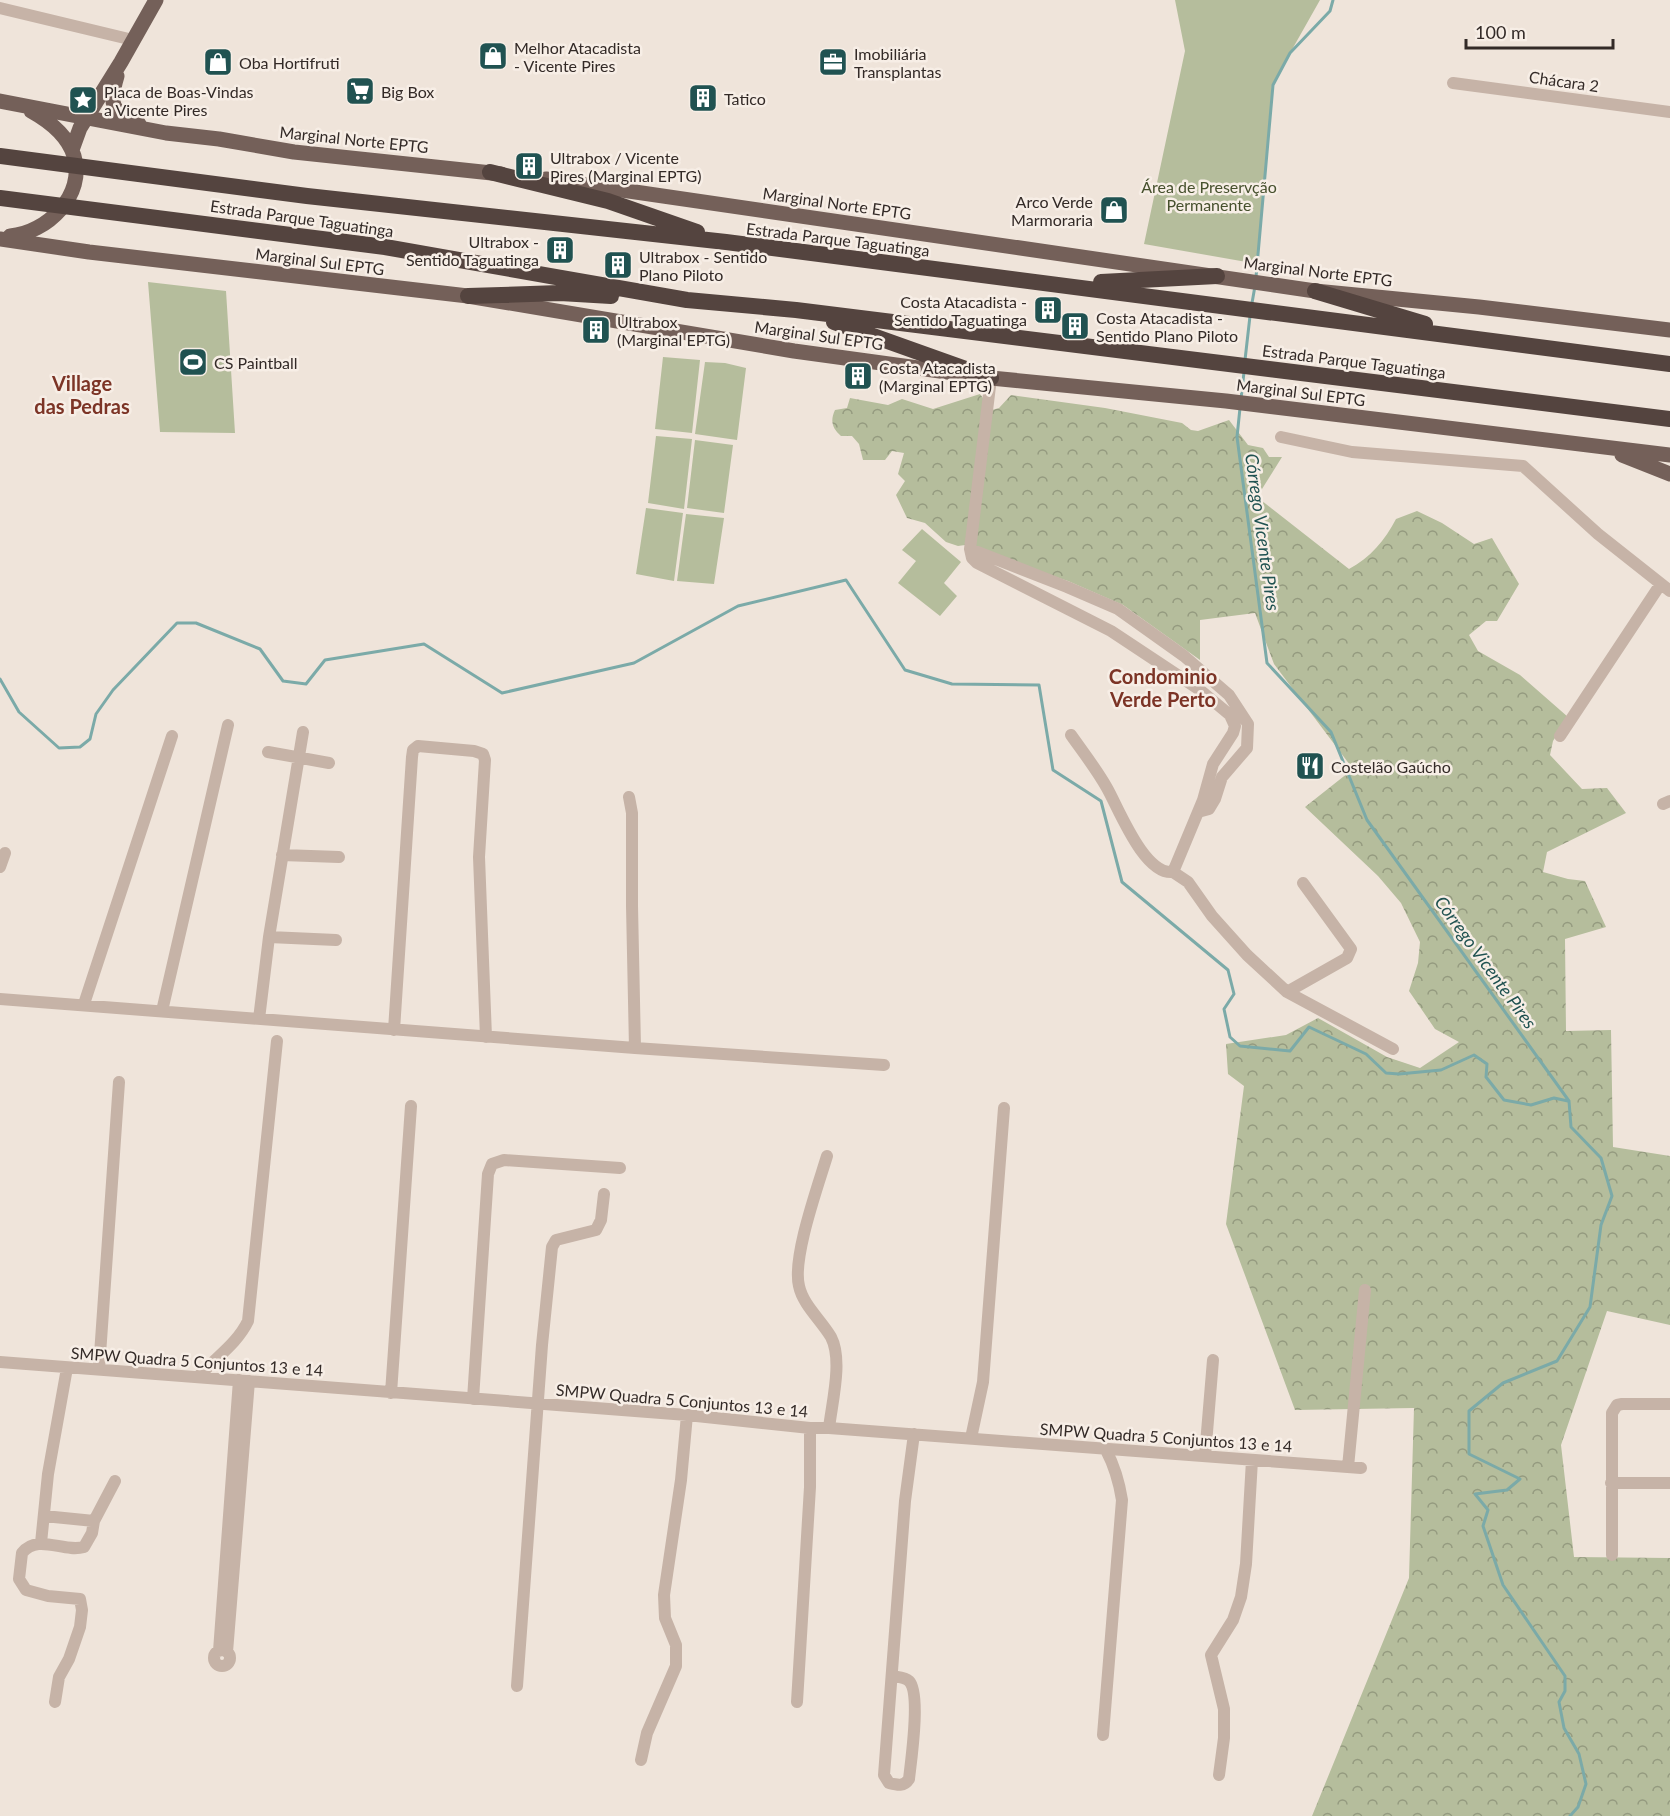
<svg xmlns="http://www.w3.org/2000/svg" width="1670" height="1816" font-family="Lato,sans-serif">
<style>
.forest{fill:url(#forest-crowns)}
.green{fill:#b5bd9c}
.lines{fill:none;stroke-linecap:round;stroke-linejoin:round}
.stream{stroke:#7baaa8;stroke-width:3}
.minor{stroke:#c6b3a7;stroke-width:12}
.major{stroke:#746059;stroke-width:15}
.highway{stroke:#54443f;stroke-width:16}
.labels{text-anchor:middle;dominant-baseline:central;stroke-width:5;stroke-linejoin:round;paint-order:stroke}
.poi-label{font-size:16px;fill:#332a27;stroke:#f7eee6;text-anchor:start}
.street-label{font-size:16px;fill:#332a27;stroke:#f7eee6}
.park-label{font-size:16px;fill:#46502d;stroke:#f7eee6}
.water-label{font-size:18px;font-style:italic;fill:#205251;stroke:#f7eee6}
.quarter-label{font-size:20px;font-weight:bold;fill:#7c3426;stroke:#f7eee6}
</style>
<defs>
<pattern id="forest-crowns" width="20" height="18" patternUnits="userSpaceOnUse" patternTransform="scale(1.5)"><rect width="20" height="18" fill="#b5bd9c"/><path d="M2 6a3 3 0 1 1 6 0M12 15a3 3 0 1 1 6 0" fill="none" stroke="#949a7f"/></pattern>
</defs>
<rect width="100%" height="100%" fill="#efe4da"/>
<path class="forest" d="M980,394l12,16 7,-2 12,-13 94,13 77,15 9,7 7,1 31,-11 19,25 15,3 6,9h13l-25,40 92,72c21,-11 36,-29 47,-50l21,-8 25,12 32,21 18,-6 27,46 -22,37h-11l-17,14 9,16 42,24 48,42 -15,24 -3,14 32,34 25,-1 19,25 -79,39 -4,20 25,7 17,2 21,46 -41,12 1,92 45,-1 2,117 57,9v169l-63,-14 -46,134 13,112 96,1v258h-358l97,-238 5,-170 -119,2 -69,-186 18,-138 -16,-12 -2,-30 60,-9 32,-17 69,39 33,11 39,-26 -24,-13 -26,-38 9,-28 2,-21 -19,-39 -23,-27 -73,-69 48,-38 -79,-105 -19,-51 -55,7v40l-77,-55 -55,-24 -71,-23 -32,-13 -7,1 -12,-4 -21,-19 -18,-5 -11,-23 9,-14 -7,-7 6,-21 -12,-2 -7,9h-22l-4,-16 -7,-8h-11c-9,-8 -11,-15 -6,-26l12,-2 3,-10 38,7 14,-6 31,10z"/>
<path class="green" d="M1175,0h145l-48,85 -14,179 -114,-20 41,-193z
M148,282l78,9 9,142 -75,-1z
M663,357l37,3 -8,73 -37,-4z
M705,362l20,1 21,5 -9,72 -42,-6z
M656,436l36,3 -8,70 -36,-6z
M695,440l38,5 -9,68 -37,-5z
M646,508l37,5 -9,68 -38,-7z
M686,514l38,4 -10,66 -37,-3z
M922,529l39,33 -17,21 13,13 -17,20 -42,-33 18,-22 -14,-11z"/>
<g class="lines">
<path class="stream" d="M1256,277l17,-192 17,-32 40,-42 3,-11
M1252,303l3,-17
M1245,360l5,-44
M1241,399l3,-27
M1240,408l-3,29 30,226 64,69 36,88 202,281 2,26 30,31 11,38 -11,29 -11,82 -33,54 -54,22 -34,28v43l51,25 -13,11 -32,4 13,16 -5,16 20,59 62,91v15l-6,11 5,26 15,26 7,30 -8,23 -8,9
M0,679l19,33 40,36 21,-1 10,-8 6,-25 17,-24 64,-67h19l64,26 23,32 23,3 19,-24 99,-16 78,49 132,-30 104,-57 108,-26 59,90 47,14 87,1 14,85 48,31 21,81 106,88 6,24 -10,15 6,28 10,9 50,5 19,-24 57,27 20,19 13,1 42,-4 33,-15 13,9 -1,13 18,23 27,5 23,-7 14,3"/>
<path class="minor" d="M0,8l133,32
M1453,83l217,29
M991,378l-21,171 2,9 5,5 134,68 89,59 30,25 5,11 -2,7 -20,31 -10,36 -30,72c-29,3 -54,-63 -66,-84 -10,-18 -24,-36 -36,-53
M1281,437l71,15 171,14 75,68 72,57
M970,549l97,38 51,22 66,47 45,39 19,29 -1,24 -25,29 -7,22 -6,10 -11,3
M1560,736l100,-151
M268,752l61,11
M629,797l3,16v93l3,142
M1663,804l7,-3
M282,855l57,2
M0,867l5,-14
M1173,872l15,10 24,34 35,39 40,37 106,57
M269,937l67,3
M1287,992l60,-34 4,-9 -48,-66
M0,999l635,49 249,17
M84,1004l88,-268
M162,1011l66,-286
M259,1019l10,-82 34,-205
M394,1030l18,-273 1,-7 5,-4 56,5 9,3 2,6 -6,97 7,180
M827,1156c-9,30 -35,102 -28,130 4,19 22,34 32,51 12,23 1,65 -2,91
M0,1362l687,53 123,13h19l532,40
M99,1369l20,-287
M198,1377c17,-19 39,-33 50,-56l29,-280
M391,1393l20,-287
M473,1399l15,-225 4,-10 12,-4 116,8
M971,1438l12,-56 21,-274
M1205,1456l8,-96
M1348,1467l17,-177
M1611,1483h59
M44,1516l50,5
M41,1543l7,-69 19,-106
M1612,1555v-142l5,-8 5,-1h48
M214 1658a8 8 0 1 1 16 0a8 8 0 1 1-16 0Z
M219,1651l20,-271
M227,1652l22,-271
M892,1676c5,1 13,1 17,5 12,12 2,80 0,98 -5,8 -12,6 -20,4l-5,-8 21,-274 9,-67
M517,1686l25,-341 10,-98 4,-7 40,-10 5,-10 3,-26
M55,1702l4,-25 10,-18 11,-32 2,-17 -2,-11 -32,-3 -22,-6 -7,-11 3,-26c16,-20 41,0 62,-6l8,-14 2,-12 21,-40
M797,1702l13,-215v-59
M1103,1735l19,-235c-3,-19 -7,-33 -16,-50
M641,1760l6,-27 29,-67v-21l-11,-27 -1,-23 17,-115 6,-65
M1219,1775l5,-37v-29l-13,-54 22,-35 8,-23 5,-33 6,-104"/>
<path class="major" d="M117,76c-9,30 -5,35 22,48
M0,101l166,32 53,6 75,13 207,22
M72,150l8,-22 41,-66 35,-62
M546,179l769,112 164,16 191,23
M10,236c37,-3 76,-41 64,-80 -6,-20 -25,-35 -43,-45
M0,239l89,13 379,44 326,55 197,27 235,23 444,54
M1622,455l48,19"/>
<path class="highway" d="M0,156l307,40 419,46 944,122
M490,172l118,29 89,31
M0,198l385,49 302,53 109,10 874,109
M1101,282l116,-6
M1315,291l110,33
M468,296l92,-3 51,3
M834,322l157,56"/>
</g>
<defs>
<g id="shop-square" transform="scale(1.5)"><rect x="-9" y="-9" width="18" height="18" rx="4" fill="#205251" stroke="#f7eee6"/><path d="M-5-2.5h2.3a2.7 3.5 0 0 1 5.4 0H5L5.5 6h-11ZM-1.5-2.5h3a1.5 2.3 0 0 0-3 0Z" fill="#fff"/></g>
<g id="office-square" transform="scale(1.5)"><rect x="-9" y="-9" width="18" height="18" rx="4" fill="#205251" stroke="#f7eee6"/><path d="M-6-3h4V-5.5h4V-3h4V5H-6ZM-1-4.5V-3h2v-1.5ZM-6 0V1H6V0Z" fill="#fff"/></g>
<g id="supermarket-square" transform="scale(1.5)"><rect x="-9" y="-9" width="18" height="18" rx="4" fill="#205251" stroke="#f7eee6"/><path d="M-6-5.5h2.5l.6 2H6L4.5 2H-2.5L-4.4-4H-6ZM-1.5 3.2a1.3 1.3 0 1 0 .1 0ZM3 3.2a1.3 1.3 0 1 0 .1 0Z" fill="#fff"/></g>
<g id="building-square" transform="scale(1.5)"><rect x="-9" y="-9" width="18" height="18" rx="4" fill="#205251" stroke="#f7eee6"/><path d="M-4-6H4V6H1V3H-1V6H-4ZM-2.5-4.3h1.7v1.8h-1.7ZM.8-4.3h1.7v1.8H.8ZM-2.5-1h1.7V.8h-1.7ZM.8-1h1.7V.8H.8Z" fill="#fff"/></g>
<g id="sight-square" transform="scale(1.5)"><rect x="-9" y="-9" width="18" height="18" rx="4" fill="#205251" stroke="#f7eee6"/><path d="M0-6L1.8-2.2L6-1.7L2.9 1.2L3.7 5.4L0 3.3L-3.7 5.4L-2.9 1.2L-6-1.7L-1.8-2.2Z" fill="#fff"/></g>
<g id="stadium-square" transform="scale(1.5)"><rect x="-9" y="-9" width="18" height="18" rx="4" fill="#205251" stroke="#f7eee6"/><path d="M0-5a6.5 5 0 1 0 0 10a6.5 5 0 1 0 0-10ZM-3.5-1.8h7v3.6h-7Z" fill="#fff"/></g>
<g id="restaurant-square" transform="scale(1.5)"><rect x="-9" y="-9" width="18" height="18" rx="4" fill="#205251" stroke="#f7eee6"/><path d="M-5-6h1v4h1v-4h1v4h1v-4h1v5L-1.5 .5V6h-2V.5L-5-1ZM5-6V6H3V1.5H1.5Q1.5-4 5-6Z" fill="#fff"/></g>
</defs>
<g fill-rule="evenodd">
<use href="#shop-square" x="493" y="56"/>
<use href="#shop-square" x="218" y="62"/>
<use href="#office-square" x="833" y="62"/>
<use href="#supermarket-square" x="360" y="91"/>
<use href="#building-square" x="703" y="98"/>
<use href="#sight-square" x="83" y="100"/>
<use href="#building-square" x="529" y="166"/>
<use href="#shop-square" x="1114" y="210"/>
<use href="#building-square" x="560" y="250"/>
<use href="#building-square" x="618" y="265"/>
<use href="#building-square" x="1048" y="310"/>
<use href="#building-square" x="1075" y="326"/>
<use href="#building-square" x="596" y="330"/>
<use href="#stadium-square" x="193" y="362"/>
<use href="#building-square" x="858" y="376"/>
<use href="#restaurant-square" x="1310" y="766"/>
</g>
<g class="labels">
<g class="poi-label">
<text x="514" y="47">Melhor Atacadista<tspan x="514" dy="18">- Vicente Pires</tspan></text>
<text x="854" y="53">Imobiliária<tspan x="854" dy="18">Transplantas</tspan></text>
<text x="239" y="62">Oba Hortifruti</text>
<text x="104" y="91">Placa de Boas-Vindas<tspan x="104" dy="18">a Vicente Pires</tspan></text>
<text x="381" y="91">Big Box</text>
<text x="724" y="98">Tatico</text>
<text x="550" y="157">Ultrabox / Vicente<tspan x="550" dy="18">Pires (Marginal EPTG)</tspan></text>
<text x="1093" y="201" text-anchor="end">Arco Verde<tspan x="1093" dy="18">Marmoraria</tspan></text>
<text x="539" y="241" text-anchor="end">Ultrabox -<tspan x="539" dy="18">Sentido Taguatinga</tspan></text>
<text x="639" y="256">Ultrabox - Sentido<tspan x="639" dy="18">Plano Piloto</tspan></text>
<text x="1027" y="301" text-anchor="end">Costa Atacadista -<tspan x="1027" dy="18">Sentido Taguatinga</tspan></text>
<text x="1096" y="317">Costa Atacadista -<tspan x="1096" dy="18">Sentido Plano Piloto</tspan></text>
<text x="617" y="321">Ultrabox<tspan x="617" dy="18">(Marginal EPTG)</tspan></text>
<text x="214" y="362">CS Paintball</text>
<text x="879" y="367">Costa Atacadista<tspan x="879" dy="18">(Marginal EPTG)</tspan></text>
<text x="1331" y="766">Costelão Gaúcho</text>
</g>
<g class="street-label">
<text transform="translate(1564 81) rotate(8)">Chácara 2</text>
<text transform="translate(354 139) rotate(6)">Marginal Norte EPTG</text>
<text transform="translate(837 203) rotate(8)">Marginal Norte EPTG</text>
<text transform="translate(302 218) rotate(8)">Estrada Parque Taguatinga</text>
<text transform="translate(838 239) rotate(7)">Estrada Parque Taguatinga</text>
<text transform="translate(320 261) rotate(7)">Marginal Sul EPTG</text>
<text transform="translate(1318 271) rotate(7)">Marginal Norte EPTG</text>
<text transform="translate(819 335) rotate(8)">Marginal Sul EPTG</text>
<text transform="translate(1354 361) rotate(7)">Estrada Parque Taguatinga</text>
<text transform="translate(1301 392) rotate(7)">Marginal Sul EPTG</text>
<text transform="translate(197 1361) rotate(4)">SMPW Quadra 5 Conjuntos 13 e 14</text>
<text transform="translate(682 1400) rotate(5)">SMPW Quadra 5 Conjuntos 13 e 14</text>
<text transform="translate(1166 1437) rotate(4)">SMPW Quadra 5 Conjuntos 13 e 14</text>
</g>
<g class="park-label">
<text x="1209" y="186">Área de Preservção<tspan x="1209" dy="18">Permanente</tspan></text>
</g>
<g class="water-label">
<text transform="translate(1263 532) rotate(82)">Córrego Vicente Pires</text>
<text transform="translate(1486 962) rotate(54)">Córrego Vicente Pires</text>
</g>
<g class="quarter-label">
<text x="82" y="383">Village<tspan x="82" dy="23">das Pedras</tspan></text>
<text x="1163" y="676">Condominio<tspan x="1163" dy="23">Verde Perto</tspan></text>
</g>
</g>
<path d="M1466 39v9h147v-9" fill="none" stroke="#332a27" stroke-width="3"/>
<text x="1475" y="39" font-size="18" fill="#332a27" stroke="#f7eee6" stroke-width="4.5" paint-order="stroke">100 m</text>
</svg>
